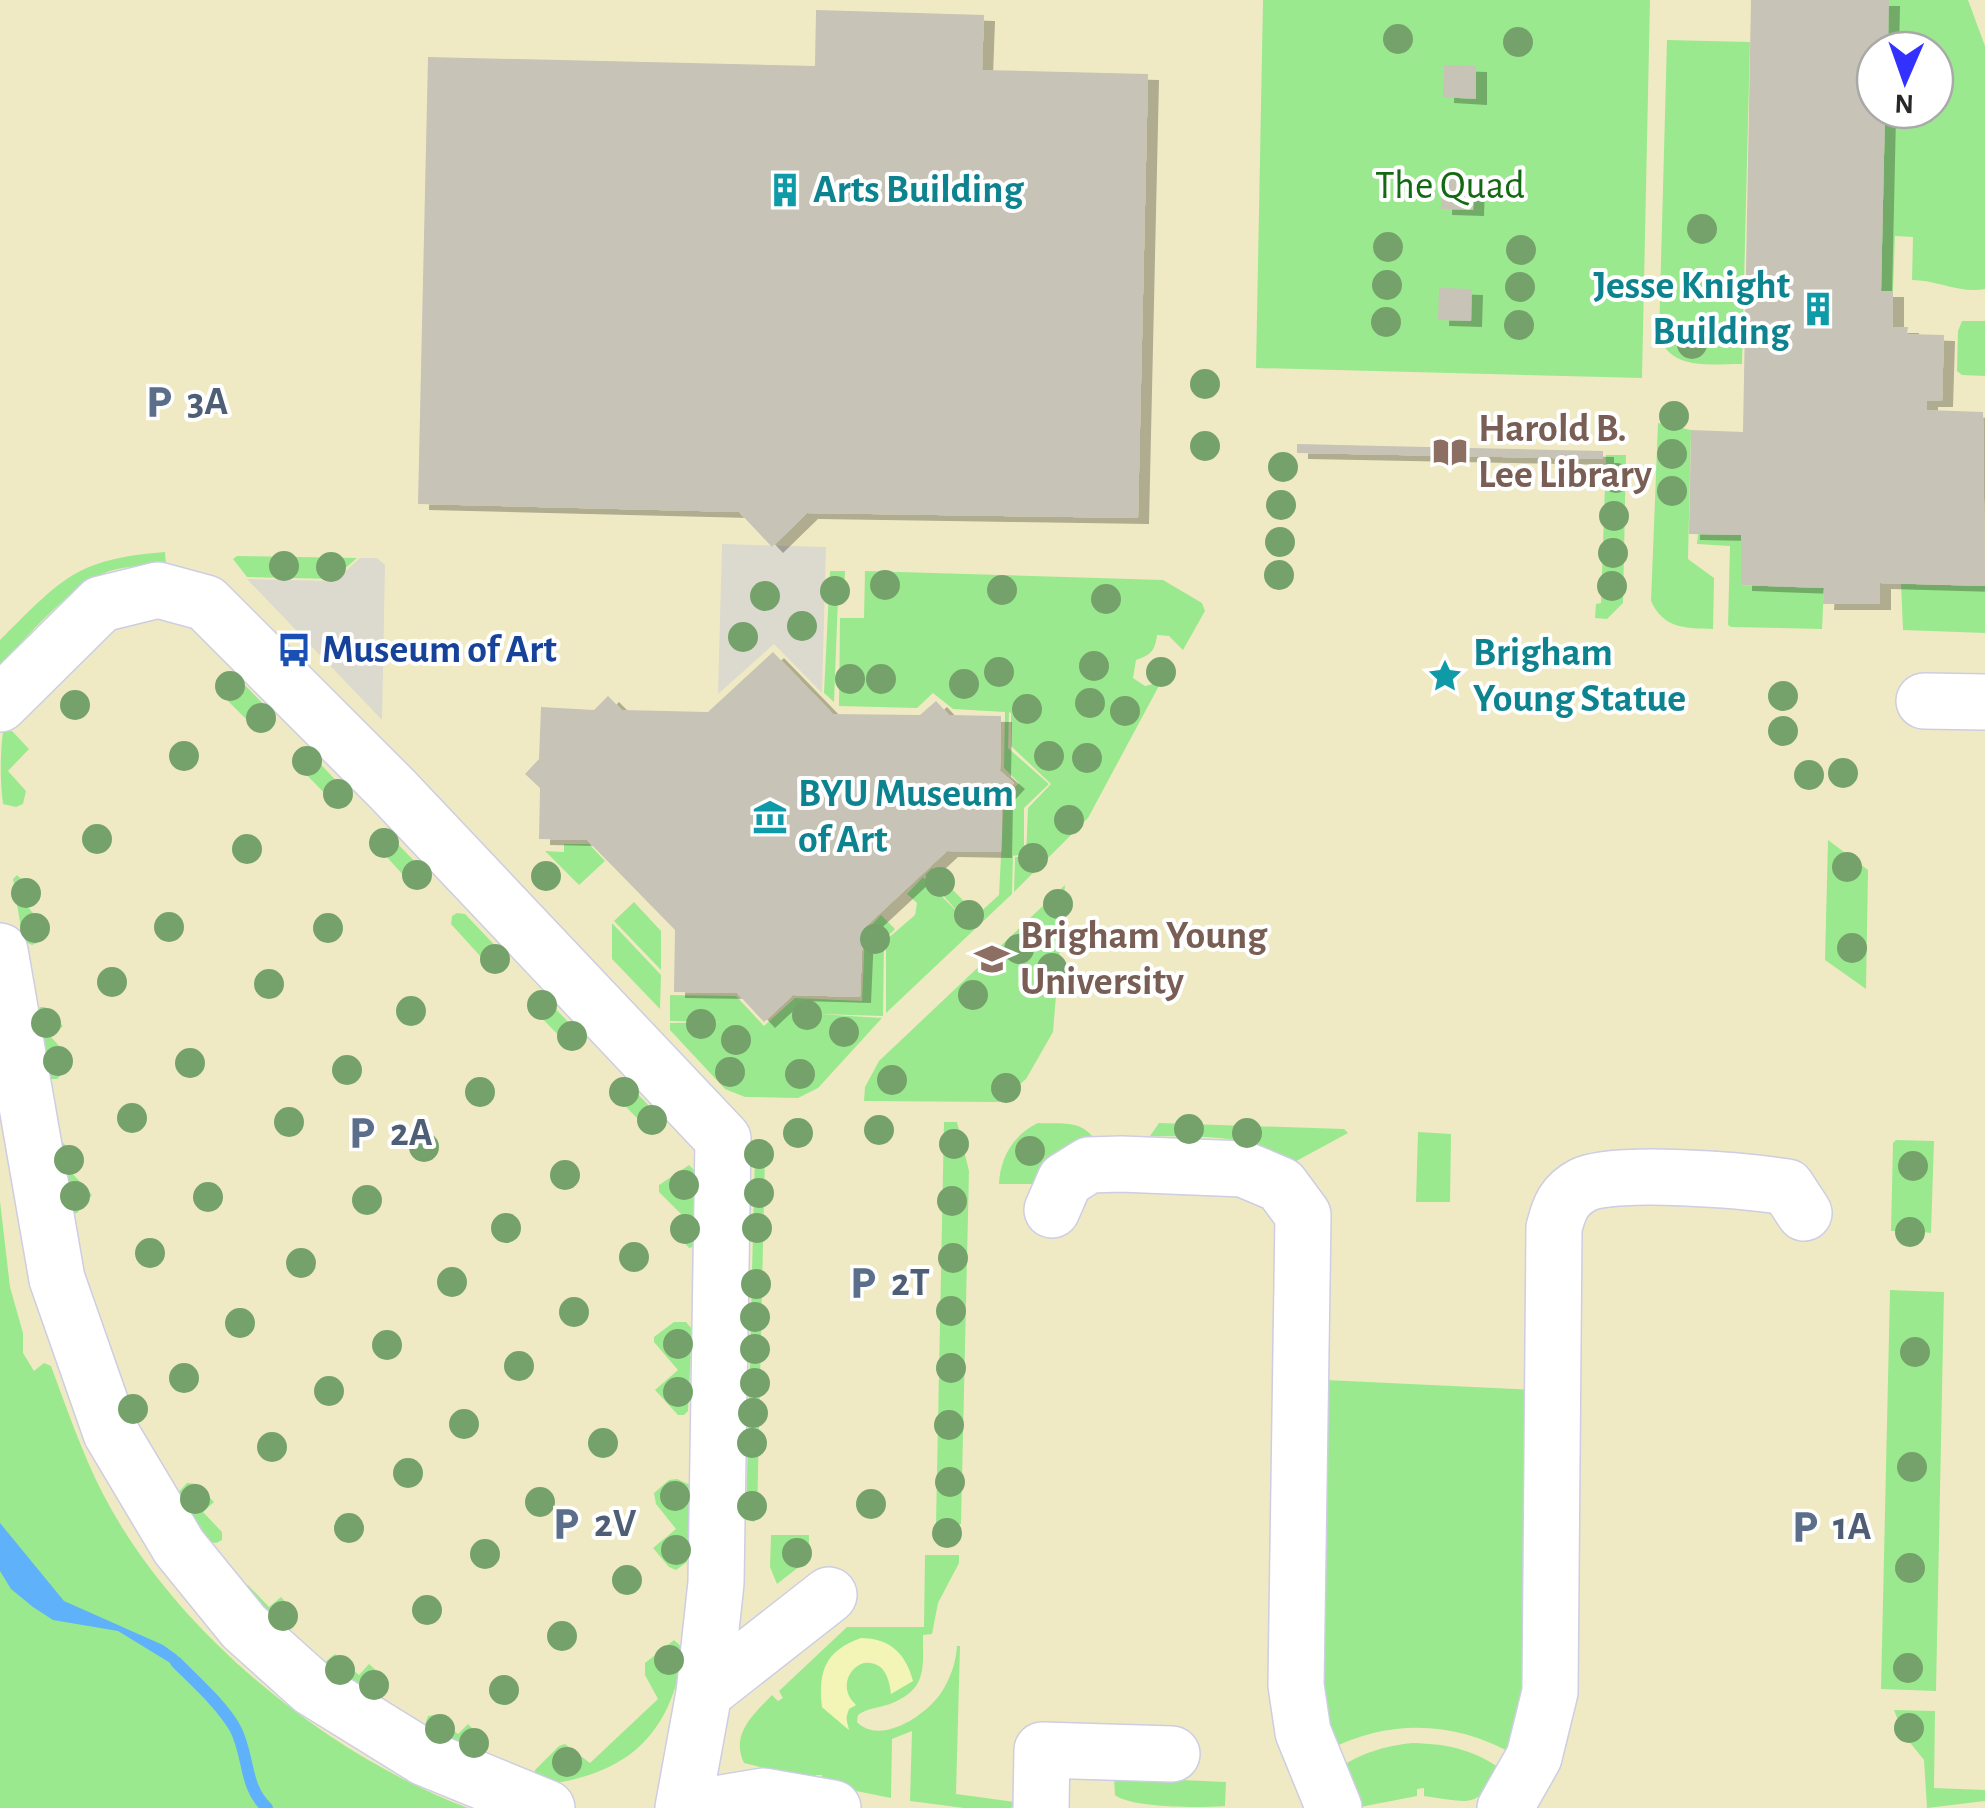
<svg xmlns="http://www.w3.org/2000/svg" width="1985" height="1808" font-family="'Alegreya Sans',sans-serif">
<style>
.education{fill:#f0eac4;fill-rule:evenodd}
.green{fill:#9be98e;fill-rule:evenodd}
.sand{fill:#f3f5b6}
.plaza{fill:#dcd9cf}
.water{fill:#5fb2f9}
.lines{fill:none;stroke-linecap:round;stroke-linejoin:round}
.stream{stroke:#5fb2f9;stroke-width:12}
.building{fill:#c7c3b7;filter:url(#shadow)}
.minor-casing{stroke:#cdcde3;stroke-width:58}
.minor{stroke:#fff;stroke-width:55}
.tree{fill:#75a26b}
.labels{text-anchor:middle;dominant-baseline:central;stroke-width:8;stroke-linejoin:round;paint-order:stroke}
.park-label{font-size:40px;fill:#146a13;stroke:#fff}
.culture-label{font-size:40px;font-weight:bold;fill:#0d838f;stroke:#fff;text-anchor:start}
.service-label{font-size:40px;font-weight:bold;fill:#4e5e75;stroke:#fff;text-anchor:start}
.education-label{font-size:40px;font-weight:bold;fill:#785e54;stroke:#fff;text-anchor:start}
.transit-label{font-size:40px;font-weight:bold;fill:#164399;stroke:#fff;text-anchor:start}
</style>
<defs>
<filter id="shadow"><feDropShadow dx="11" dy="6" stdDeviation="0" flood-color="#0004"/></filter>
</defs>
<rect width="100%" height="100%" fill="#ece7d7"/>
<path class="education" d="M0,0h1985v1808h-1985zM1875,50h60v60h-60z"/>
<path class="green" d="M1263,0h387l-8,378 -386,-10z
M1883,0h85l17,46v243c-23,5 -49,-9 -73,-9l1,-43 -18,-1 -2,55h-12l4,-181h50v-60h-34v-4h-13z
M1667,40l83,2 -8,322c-31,0 -71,7 -83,-28z
M1962,321h23v55l-23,-1 -5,-4 1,-40z
M1658,423l33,7 -3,129 26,19 -1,51c-28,-1 -49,0 -62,-28z
M1606,455h20l-3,148 -16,16 -12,-1 1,-14 5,-1z
M1698,534l43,1v50l83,3 -2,41 -91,-2 -3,-2 2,-79 -33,-2z
M165,552l1,13c-21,1 -44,0 -64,9 -39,19 -71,60 -102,90v-24c62,-61 75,-81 165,-88z
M237,556l120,2 -24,21 -86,-2 -14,-18z
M830,571h15l-1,27h-6l-4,104 -10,-9z
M865,571l298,9 39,23 3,8 -22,39 -14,-14 -12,-1c-2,15 -5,20 -21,25l-3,18 12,8 16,-4 -73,136 -74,74 1,-35 11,-1 2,-48 23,-24 -40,-38v-33l-2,-1 -1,36 41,36 -25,24v46l-11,2 -1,38 -126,119v-73l29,-25 2,-12 -10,-9 16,-17 41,42 -39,-44 7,-7 45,47 22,-20 5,-97 15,-15 -15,-15 1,-56 -52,-3 -20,-16 -16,15 -78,-2 1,-88h24z
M1901,584l84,2v47l-82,-3z
M226,674l9,1 38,39 1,9 -9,7h-8l-39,-39 1,-12z
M12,731l17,18 -21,22 18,20 -3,13 -7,3 -13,-3c-3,-23 -3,-49 0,-72z
M300,751h8l39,41v7l-5,5h-7l-38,-39 -2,-9z
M379,830l7,2 42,43v7l-6,6 -8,-1 -39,-43 -1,-7z
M1828,840l40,30 -2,119 -41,-29z
M564,844h25l16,17 -26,24 -34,-34 19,1z
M17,875l21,20 -10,12 19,23 -10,13 -5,2 -9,-4 -10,-62z
M1065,885l-12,147 -27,47 -27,23 -135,-1 1,-14 14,-26z
M634,902l27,29v39l-47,-49z
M457,913l8,1 41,43 -7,12h-7l-41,-45 1,-8z
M881,915l14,14 -11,11 -1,76 -65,-2 64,4 -64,70 -20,10 -53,-1 -20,-8 -55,-59v-7l55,-1 -55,-1v-26l66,1 28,30 31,-28 67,3 3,-69z
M612,923l49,52 -1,34 -48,-50z
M534,993l7,1 39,40v7l-11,5 -40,-41v-7z
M40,1007h5l18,19 -12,11 21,23 -1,5 -14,14h-7l-16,-65z
M618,1079l6,1 37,38 -5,12 -8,-1 -38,-38 1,-6z
M944,1122h13l12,49 -8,353h-25z
M1038,1123c23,1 44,-4 58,18l-59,43h-38c1,-26 15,-50 39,-61z
M1159,1123l185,6 4,4 -59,32c-36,-34 -92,-27 -139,-29z
M1418,1132l33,2 -1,68h-34z
M1896,1140l38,1 -3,92 -8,-1 -3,-9 -10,-4 -9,4 -4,8h-6l2,-88z
M62,1142l21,19 -12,11 21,23 -15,18 -7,2 -12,-72z
M755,1150h8l2,5 -8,363 -3,4 -8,-4z
M689,1165l6,6 -2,76 -4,1 -19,-21 12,-12 -23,-23v-7z
M0,1201l10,86 13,46v20l11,18 10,-8 7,3c16,43 31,87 52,128 71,137 222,260 365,314h-468z
M1890,1290l54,2 -8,399 -55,-2z
M674,1322h12l6,7 -4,82 -4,4h-6l-23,-25 23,-20 -24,-28v-5z
M1326,1380l209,10 -9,310 -9,56c-61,-35 -126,-38 -189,-6l-5,-16z
M677,1479l13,6 -3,77 -11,8 -7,-3 -16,-19 23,-19 -20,-25 -2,-11 15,-13z
M187,1483l10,1 17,18 -11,10 19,20v8l-6,3 -7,-1 -32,-48z
M771,1535h38v24l-32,25 -7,-17z
M925,1555h34v8l-21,40 -6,31 -9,1c0,35 4,54 -33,69 -12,4 -23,4 -32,11l-1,7c24,24 69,-7 84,-29 9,-14 15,-30 16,-47h3l-4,148 59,8 -4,6h-47l-54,-7 2,-70 -20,8 -1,59 -70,-14 1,-9h-6l-1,6 -71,-18c-14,-29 10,-49 28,-68l6,6 5,-3 -4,-7 68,-64h77zM861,1638l52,43 -23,-4c-10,-18 -37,-21 -43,3 -2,9 -1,40 1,49l-26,-22z
M244,1585h4l21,22 12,-10 17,19 -4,11 -8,5 -45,-44z
M674,1640l10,9c-13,86 -55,125 -141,136l-9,-9 1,-6 24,-24 6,-2 25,19 68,-64 -13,-24v-12z
M335,1654l24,21 10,-11 20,18 -1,8 -9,11 -52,-29 -2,-10z
M1894,1710l41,1 -1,77 51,2v11l-58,7 -3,-48 -21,-26z
M434,1715l24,19 10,-10 20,21 -6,10 -59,-25 5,-14z
M1413,1743c36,1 63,7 92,29 -34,36 -30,31 -81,24v-8l-7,1v7l-62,12 -18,-39c25,-16 46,-23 76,-26z
M1114,1777l112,5 -1,24c-24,2 -94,2 -110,-11z"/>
<path class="sand" d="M861,1638c29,0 45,16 52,43l-22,13c-6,-62 -67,-19 -35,11l-7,4 -3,9 3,12 -27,-23c-4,-36 3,-56 39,-69z"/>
<path class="plaza" d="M722,544l104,3 -4,146 -48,-49 -56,50z
M360,558h17l8,7 -3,155 -135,-141 88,2z"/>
<path class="water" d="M0,1523l64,78 99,44 14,10 8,17 -67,-41 -65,-11 -20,-13 -22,-18 -11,-18z"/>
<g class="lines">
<path class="stream" d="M176,1662c20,20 45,42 59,66 15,28 8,57 32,80"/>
</g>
<path class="building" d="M1751,0h138l-1,46h13v4h-26v60h10l-4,181h12v36h15l-1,7 37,1 -2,66h-15v9l56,2 2,174 -105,-3v21h-57l1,-16 -83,-3v-50l-52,-1 2,-104 52,2z
M816,10l168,5 -2,55 166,4 -10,444 -331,-5 -35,34 -33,-35 -321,-8 10,-447 387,9z
M1444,65l32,1v33l-33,-2z
M1442,176l32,1 -1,33 -32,-1z
M1439,288l33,1 -1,32 -33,-1z
M1297,444l306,7v8l-306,-6z
M773,652l60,62 87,1 16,-14 13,14 52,1 -1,55 14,12 -12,13 -1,56 -54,-1 -84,78 -3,68 -67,-2 -29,27 -27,-29 -63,-1 1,-62 -88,-90 -48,-1 1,-51 -15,-14 14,-15 2,-52 53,3 14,-14 14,14 86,2z"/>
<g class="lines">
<g class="minor-casing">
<path id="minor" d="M1924,701l61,1
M0,704l101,-100 57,-14 48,13 186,186 331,350 -7,444 -12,110 -21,115
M0,951l57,328 54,154 68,114 65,80 68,61 113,70 122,50
M1052,1210l13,-30 24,-15 32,-1 122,5 38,16 22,30 -7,470 7,47 31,76
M704,1693l125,-98
M691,1808l73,-12 69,12
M1041,1808l1,-58 130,4
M1505,1808l29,-51 16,-65 4,-464c5,-20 10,-33 29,-43 32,-16 165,-4 204,2l17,26"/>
</g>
<use href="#minor" class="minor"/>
</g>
<g class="tree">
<circle cx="1398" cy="39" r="15"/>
<circle cx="1518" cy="42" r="15"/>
<circle cx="1702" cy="229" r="15"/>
<circle cx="1388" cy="247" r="15"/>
<circle cx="1521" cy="250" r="15"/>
<circle cx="1387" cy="285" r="15"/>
<circle cx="1520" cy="287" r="15"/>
<circle cx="1386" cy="322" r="15"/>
<circle cx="1519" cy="325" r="15"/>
<circle cx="1692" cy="344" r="15"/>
<circle cx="1205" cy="384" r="15"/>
<circle cx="1674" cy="416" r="15"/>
<circle cx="1205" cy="446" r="15"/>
<circle cx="1672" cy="454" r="15"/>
<circle cx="1283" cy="467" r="15"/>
<circle cx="1616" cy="478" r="15"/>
<circle cx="1672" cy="491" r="15"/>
<circle cx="1281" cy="505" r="15"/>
<circle cx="1614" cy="516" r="15"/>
<circle cx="1280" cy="542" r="15"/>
<circle cx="1613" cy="553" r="15"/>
<circle cx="284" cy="566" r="15"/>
<circle cx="331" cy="567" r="15"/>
<circle cx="1279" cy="575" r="15"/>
<circle cx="885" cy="585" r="15"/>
<circle cx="1612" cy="586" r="15"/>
<circle cx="1002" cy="590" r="15"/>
<circle cx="835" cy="591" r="15"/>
<circle cx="765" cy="596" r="15"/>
<circle cx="1106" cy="599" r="15"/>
<circle cx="802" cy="626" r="15"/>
<circle cx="743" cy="637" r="15"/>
<circle cx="1094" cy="666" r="15"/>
<circle cx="999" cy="672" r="15"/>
<circle cx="1161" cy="672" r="15"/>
<circle cx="850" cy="679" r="15"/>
<circle cx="881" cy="679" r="15"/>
<circle cx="964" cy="684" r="15"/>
<circle cx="230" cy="686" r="15"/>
<circle cx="1783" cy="696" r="15"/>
<circle cx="1090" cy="703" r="15"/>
<circle cx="75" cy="705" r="15"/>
<circle cx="1027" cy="709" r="15"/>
<circle cx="1125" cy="711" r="15"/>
<circle cx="261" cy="718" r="15"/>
<circle cx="1783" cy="731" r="15"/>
<circle cx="184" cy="756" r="15"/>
<circle cx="1049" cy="756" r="15"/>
<circle cx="1087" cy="758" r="15"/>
<circle cx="307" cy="761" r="15"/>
<circle cx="1843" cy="773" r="15"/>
<circle cx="1809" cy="775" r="15"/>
<circle cx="338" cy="794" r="15"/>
<circle cx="1069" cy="820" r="15"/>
<circle cx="97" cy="839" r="15"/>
<circle cx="384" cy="843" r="15"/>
<circle cx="247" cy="849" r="15"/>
<circle cx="1033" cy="858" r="15"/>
<circle cx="1847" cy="867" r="15"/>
<circle cx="417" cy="875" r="15"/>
<circle cx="546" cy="876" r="15"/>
<circle cx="940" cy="882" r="15"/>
<circle cx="26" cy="893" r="15"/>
<circle cx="1058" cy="904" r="15"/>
<circle cx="969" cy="915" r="15"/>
<circle cx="169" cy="927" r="15"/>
<circle cx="35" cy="928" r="15"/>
<circle cx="328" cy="928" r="15"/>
<circle cx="875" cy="939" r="15"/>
<circle cx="1852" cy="948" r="15"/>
<circle cx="1019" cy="949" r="15"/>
<circle cx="495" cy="959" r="15"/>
<circle cx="1052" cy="968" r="15"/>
<circle cx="112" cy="982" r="15"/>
<circle cx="269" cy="984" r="15"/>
<circle cx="973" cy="995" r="15"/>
<circle cx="542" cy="1005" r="15"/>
<circle cx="411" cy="1011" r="15"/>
<circle cx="807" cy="1015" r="15"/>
<circle cx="46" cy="1023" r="15"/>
<circle cx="701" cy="1024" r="15"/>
<circle cx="844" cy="1032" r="15"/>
<circle cx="572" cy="1036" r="15"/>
<circle cx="736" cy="1040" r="15"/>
<circle cx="58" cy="1061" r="15"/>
<circle cx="190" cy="1063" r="15"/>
<circle cx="347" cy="1070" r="15"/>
<circle cx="730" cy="1072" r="15"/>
<circle cx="800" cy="1074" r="15"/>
<circle cx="892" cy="1080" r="15"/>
<circle cx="1006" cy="1088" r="15"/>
<circle cx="480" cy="1092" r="15"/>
<circle cx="624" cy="1092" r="15"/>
<circle cx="132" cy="1118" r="15"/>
<circle cx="652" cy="1120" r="15"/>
<circle cx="289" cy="1122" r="15"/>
<circle cx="1189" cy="1129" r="15"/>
<circle cx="879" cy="1130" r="15"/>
<circle cx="798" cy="1133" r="15"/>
<circle cx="1247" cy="1133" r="15"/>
<circle cx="954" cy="1144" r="15"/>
<circle cx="424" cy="1147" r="15"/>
<circle cx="1030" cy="1151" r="15"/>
<circle cx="759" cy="1154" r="15"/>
<circle cx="69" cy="1160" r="15"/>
<circle cx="1913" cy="1166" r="15"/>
<circle cx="565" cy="1175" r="15"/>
<circle cx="684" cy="1185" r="15"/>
<circle cx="759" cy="1193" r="15"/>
<circle cx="75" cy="1196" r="15"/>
<circle cx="208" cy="1197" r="15"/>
<circle cx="367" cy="1200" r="15"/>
<circle cx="952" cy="1201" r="15"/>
<circle cx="506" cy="1228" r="15"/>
<circle cx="757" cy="1228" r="15"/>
<circle cx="685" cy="1229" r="15"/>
<circle cx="1910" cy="1232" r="15"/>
<circle cx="150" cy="1253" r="15"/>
<circle cx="634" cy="1257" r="15"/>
<circle cx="953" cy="1258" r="15"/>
<circle cx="301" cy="1263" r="15"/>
<circle cx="452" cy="1282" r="15"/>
<circle cx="756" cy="1284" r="15"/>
<circle cx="951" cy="1311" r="15"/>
<circle cx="574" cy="1312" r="15"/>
<circle cx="755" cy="1317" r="15"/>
<circle cx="240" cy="1323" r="15"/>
<circle cx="678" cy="1344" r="15"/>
<circle cx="387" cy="1345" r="15"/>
<circle cx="755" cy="1349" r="15"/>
<circle cx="1915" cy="1352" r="15"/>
<circle cx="519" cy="1366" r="15"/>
<circle cx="951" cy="1368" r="15"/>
<circle cx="184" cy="1378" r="15"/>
<circle cx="755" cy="1383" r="15"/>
<circle cx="329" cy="1391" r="15"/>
<circle cx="678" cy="1392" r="15"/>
<circle cx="133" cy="1409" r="15"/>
<circle cx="753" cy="1413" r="15"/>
<circle cx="464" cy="1424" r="15"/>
<circle cx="949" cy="1425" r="15"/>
<circle cx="603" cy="1443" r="15"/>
<circle cx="752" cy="1443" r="15"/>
<circle cx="272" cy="1447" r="15"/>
<circle cx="1912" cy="1467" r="15"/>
<circle cx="408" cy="1473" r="15"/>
<circle cx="950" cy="1482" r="15"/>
<circle cx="675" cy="1496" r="15"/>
<circle cx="195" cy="1499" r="15"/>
<circle cx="540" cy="1502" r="15"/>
<circle cx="871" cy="1504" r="15"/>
<circle cx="752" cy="1506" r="15"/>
<circle cx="349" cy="1528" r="15"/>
<circle cx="947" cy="1533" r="15"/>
<circle cx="676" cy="1550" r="15"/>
<circle cx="797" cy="1553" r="15"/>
<circle cx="485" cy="1554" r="15"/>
<circle cx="1910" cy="1568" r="15"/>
<circle cx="627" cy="1580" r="15"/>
<circle cx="427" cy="1610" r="15"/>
<circle cx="283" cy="1616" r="15"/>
<circle cx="562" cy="1636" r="15"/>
<circle cx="669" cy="1660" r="15"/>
<circle cx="1908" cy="1668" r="15"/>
<circle cx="340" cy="1670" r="15"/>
<circle cx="374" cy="1685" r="15"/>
<circle cx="504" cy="1690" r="15"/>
<circle cx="1909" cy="1728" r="15"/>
<circle cx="440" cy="1729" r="15"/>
<circle cx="474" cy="1743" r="15"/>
<circle cx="567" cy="1762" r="15"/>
</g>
<defs>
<g id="building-bare" transform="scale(2.7)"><path d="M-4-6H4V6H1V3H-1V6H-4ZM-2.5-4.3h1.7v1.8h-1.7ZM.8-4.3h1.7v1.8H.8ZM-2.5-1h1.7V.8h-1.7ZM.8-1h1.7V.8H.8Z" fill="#0f9aa8" stroke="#fff" stroke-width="2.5" paint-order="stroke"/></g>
<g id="parking-bare" transform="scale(2.7)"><path d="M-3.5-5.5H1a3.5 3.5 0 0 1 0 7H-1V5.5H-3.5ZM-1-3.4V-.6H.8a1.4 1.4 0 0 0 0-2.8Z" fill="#5c6f8a" stroke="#fff" stroke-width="2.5" paint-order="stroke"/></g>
<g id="library-bare" transform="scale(2.7)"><path d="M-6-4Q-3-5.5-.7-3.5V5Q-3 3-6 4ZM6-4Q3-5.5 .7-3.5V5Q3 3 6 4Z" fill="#8d6e63" stroke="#fff" stroke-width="2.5" paint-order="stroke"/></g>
<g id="bus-bare" transform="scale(2.7)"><path d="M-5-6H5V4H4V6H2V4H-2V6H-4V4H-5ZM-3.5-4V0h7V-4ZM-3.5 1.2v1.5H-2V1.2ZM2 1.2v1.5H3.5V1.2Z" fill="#1a4fb4" stroke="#fff" stroke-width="2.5" paint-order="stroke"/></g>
<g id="sight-bare" transform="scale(2.7)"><path d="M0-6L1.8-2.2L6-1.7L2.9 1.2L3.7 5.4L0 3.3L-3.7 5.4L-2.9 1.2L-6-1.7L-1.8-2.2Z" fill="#0f9aa8" stroke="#fff" stroke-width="2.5" paint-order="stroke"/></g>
<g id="museum-bare" transform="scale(2.7)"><path d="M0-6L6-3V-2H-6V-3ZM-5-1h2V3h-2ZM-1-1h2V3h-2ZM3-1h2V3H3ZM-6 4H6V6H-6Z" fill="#0f9aa8" stroke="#fff" stroke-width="2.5" paint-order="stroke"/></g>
<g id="university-bare" transform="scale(2.7)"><path d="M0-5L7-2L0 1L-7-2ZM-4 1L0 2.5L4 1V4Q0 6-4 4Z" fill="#8d6e63" stroke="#fff" stroke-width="2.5" paint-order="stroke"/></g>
</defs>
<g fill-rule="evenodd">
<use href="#building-bare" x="785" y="190"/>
<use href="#building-bare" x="1818" y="309"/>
<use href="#parking-bare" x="159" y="402"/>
<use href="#library-bare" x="1450" y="452"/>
<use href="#bus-bare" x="294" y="650"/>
<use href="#sight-bare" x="1445" y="676"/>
<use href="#museum-bare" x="770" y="817"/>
<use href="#university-bare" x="992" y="959"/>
<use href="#parking-bare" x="362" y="1133"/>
<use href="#parking-bare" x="863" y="1283"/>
<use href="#parking-bare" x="566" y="1524"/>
<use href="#parking-bare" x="1805" y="1527"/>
</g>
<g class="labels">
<g class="park-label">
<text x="1450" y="186">The Quad</text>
</g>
<g class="culture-label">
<text x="813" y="190">Arts Building</text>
<text x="1790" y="286" text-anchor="end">Jesse Knight<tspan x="1790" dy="46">Building</tspan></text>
<text x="1473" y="653">Brigham<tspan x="1473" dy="46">Young Statue</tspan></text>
<text x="798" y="794">BYU Museum<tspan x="798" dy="46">of Art</tspan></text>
</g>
<g class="service-label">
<text x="187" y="402">3A</text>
<text x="390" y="1133">2A</text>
<text x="891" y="1283">2T</text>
<text x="594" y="1524">2V</text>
<text x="1833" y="1527">1A</text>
</g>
<g class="education-label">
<text x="1478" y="429">Harold B.<tspan x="1478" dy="46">Lee Library</tspan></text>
<text x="1020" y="936">Brigham Young<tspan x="1020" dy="46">University</tspan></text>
</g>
<g class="transit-label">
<text x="322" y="650">Museum of Art</text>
</g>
</g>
<g transform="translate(1905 80) rotate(182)"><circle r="48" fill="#ffffff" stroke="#a9a9a9" stroke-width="2.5"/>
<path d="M0-8L18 38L0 25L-18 38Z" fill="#3331ff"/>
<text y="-15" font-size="28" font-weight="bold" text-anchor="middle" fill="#282828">N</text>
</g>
</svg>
